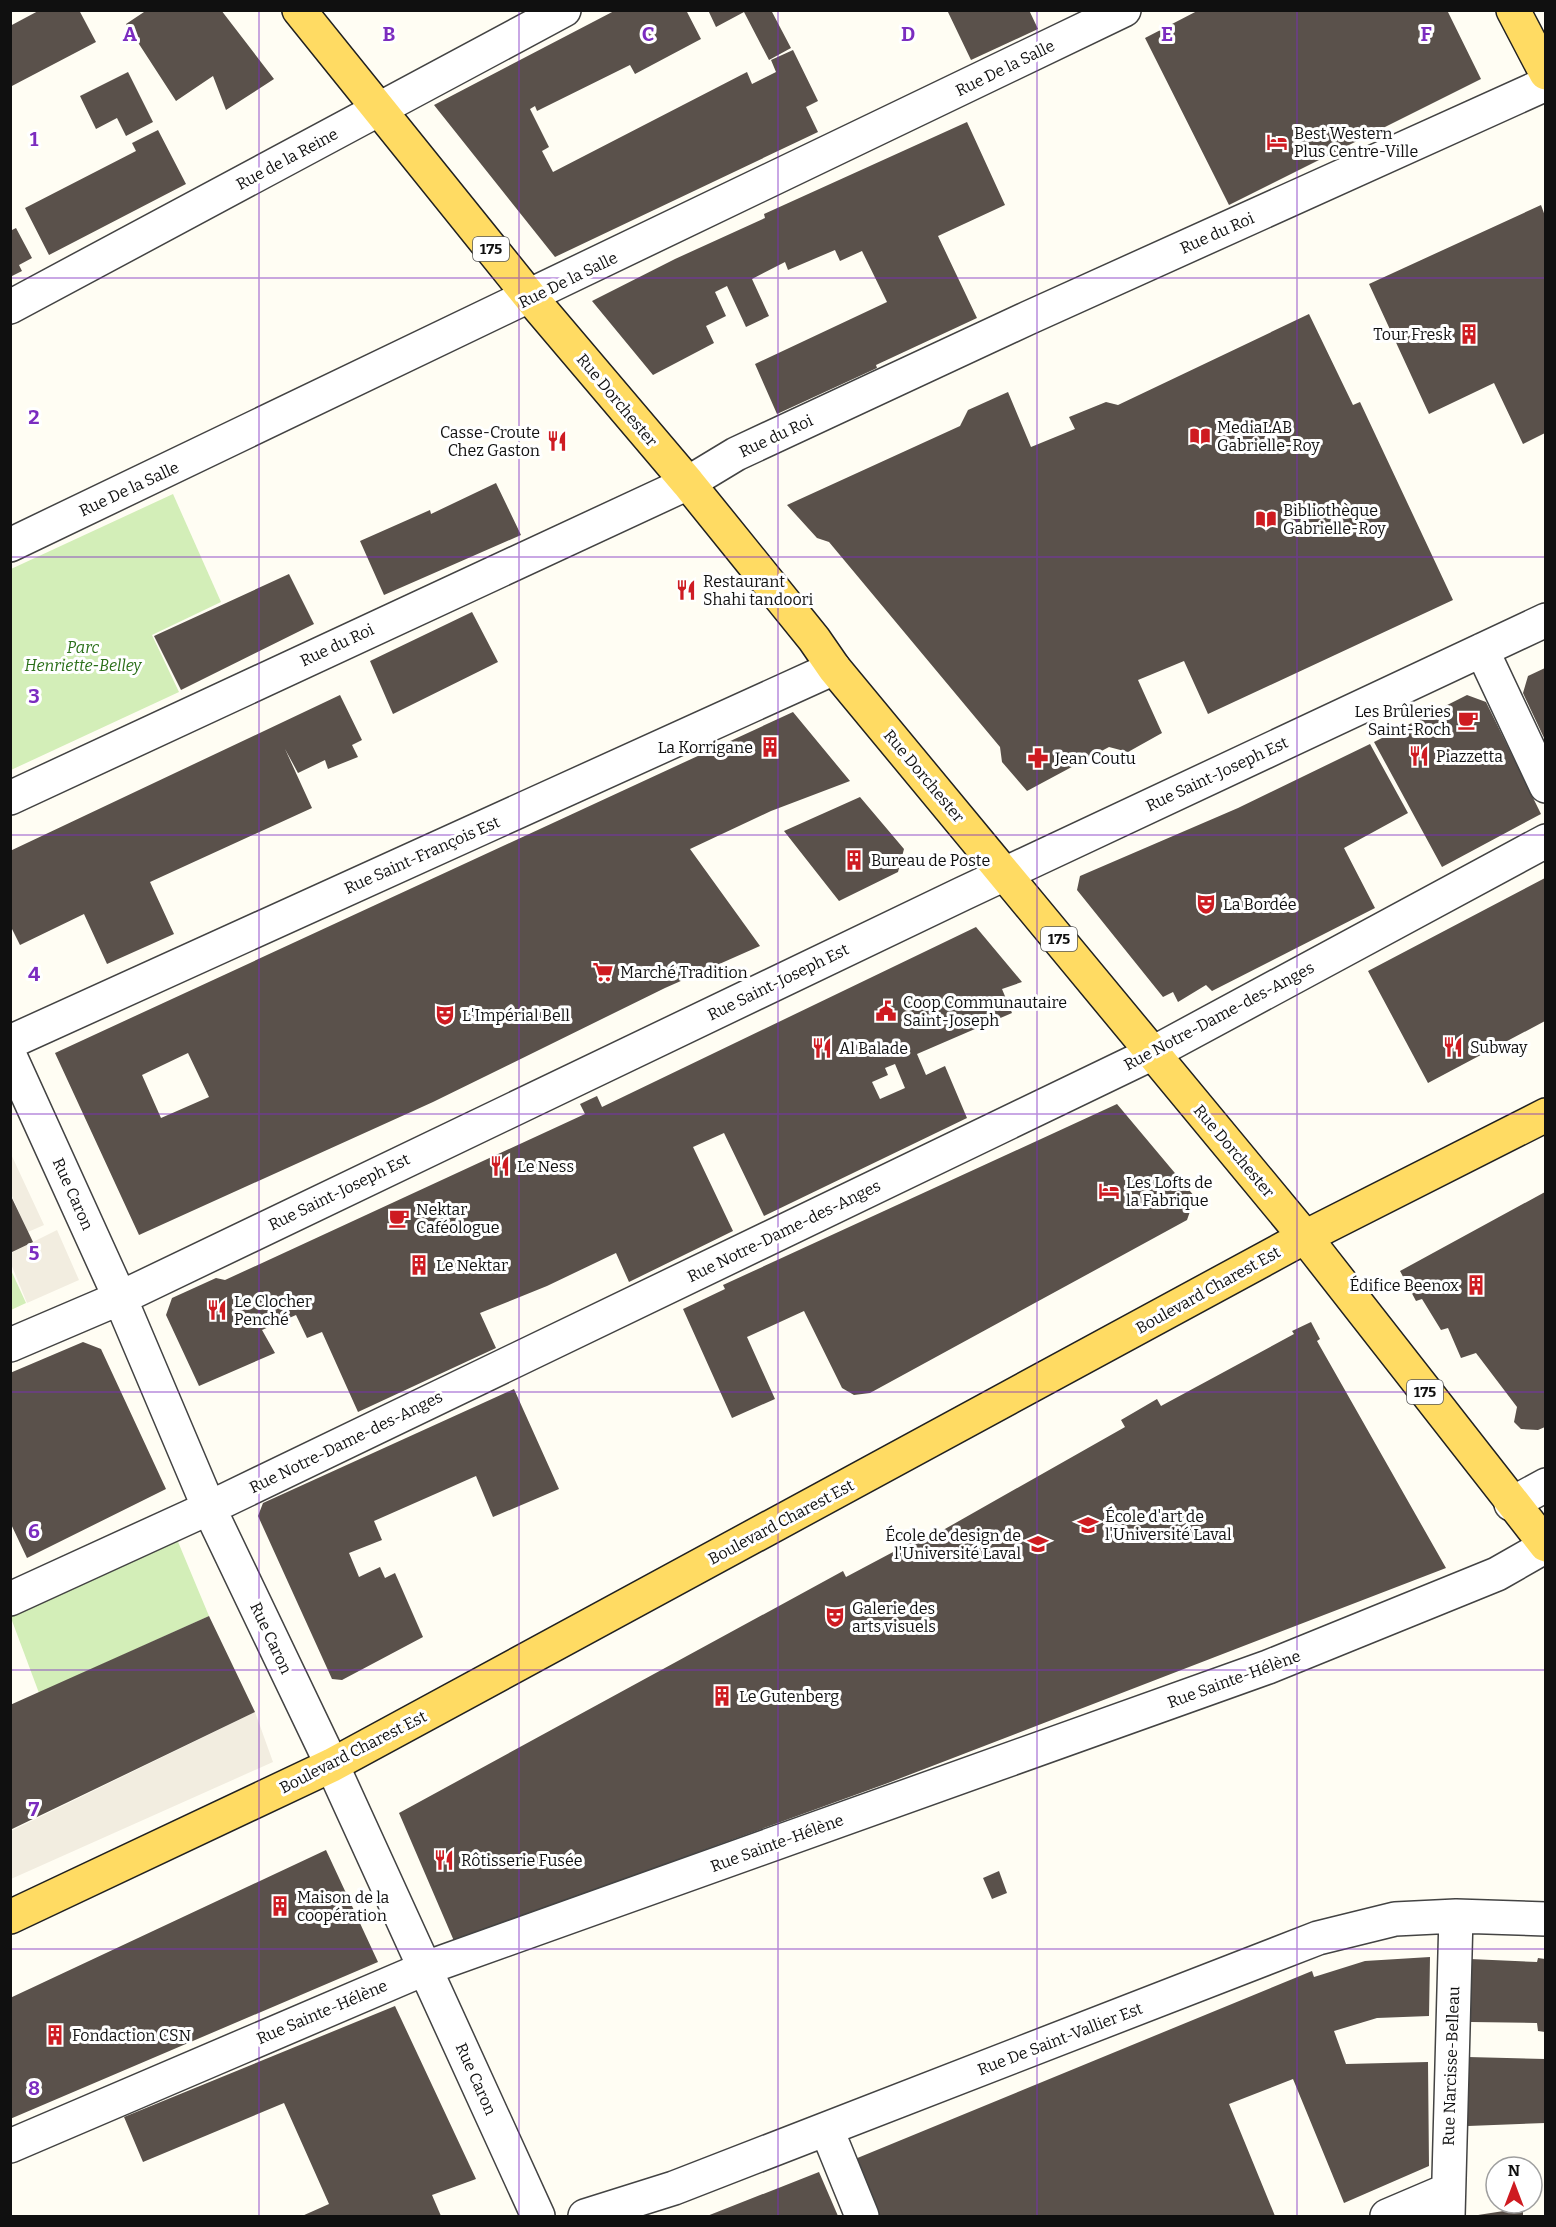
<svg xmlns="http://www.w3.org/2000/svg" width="1556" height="2227" font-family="Bitter,serif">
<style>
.green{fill:#d3eeb8}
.plaza{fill:#f2ede0}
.building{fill:#5a514b;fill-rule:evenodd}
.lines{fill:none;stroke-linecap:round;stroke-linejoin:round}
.minor-casing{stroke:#434343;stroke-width:36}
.major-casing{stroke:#212121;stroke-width:36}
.minor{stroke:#fff;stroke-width:33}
.major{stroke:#ffdb63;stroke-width:33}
.grid{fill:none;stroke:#7b2cbf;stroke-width:1.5;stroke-opacity:0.55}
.labels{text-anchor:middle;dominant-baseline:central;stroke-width:6;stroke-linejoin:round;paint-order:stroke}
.shield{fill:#fff;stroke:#585858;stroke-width:1.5}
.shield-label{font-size:15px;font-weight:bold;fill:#101010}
.street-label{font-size:16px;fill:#101010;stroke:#fff}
.poi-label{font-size:16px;fill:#101010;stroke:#fff;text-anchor:start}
.park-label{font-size:16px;font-style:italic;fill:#2a6f19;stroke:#fff}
.grid-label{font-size:20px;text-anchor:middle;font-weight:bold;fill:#7b2cbf;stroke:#fff;stroke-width:6;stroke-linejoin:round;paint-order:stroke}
</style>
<rect width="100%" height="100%" fill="#fffdf3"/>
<path class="green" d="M173,494l48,108 -69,33 27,57 -168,78v-201z
M10,1268l16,35 -15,7h-1z
M171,1525l38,91 -170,77 -28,-75v-19z"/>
<path class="plaza" d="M10,1152l34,73 -16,7 -17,-38z
M57,1230l22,50 -52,23 -16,-39v-11z
M255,1712l18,50 -262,117v-48z"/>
<path class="building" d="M40,10h39l17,32 -86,45v-61z
M147,10h74l53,69 -48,31 -13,-34 -37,25 -50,-77z
M616,10h70l15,29 -66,35 -5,-9 -93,46 -2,-5 -5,3 19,38 -7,4 11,21 194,-100 5,12 24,-12 -5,-12 22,-10 25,51 -12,6 12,25 -263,125 -121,-152z
M708,10h63l20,38 -22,12 -25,-48 -28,15z
M947,10h82l9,19 -67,31z
M1199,10h248l34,69 -252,126 -84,-167z
M128,72l25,50 -27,14 -9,-18 -21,11 -16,-33z
M967,122l38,83 -67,31 39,82 -101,47 1,3 -100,46 -22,-50 132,-62 -25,-51 -22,10 -5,-11 -47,20 -3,-8 -33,17 17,37 -23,11 -19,-41 -12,6 11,24 -20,10 8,17 -61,32 -61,-74 83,-42 90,-41 -1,-4z
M158,130l28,54 -137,71 -24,-47 111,-57 -4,-8z
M1541,205l4,11v217l-22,11 -29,-61 -65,31 -60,-130z
M16,228l16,30 -13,7 3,6 -12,6v-46z
M1309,314l44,91 7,-3 93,198 -245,114 -24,-53 -46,19 24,53 -34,19 -19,-5 -82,44 -25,-29 -2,-15 -171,-205 -12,-4 -30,-33 173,-79 8,-16 40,-18 23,55 44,-18 -6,-12 37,-15 12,3z
M496,483l25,52 -137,60 -24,-54 70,-31 1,4z
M289,574l25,50 -133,66 -27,-54z
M472,612l26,50 -105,52 -23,-53z
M1545,668v72l-22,-47 5,-17z
M340,695l22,45 -10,5 6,12 -30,12 -3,-9 -27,13 -13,-24 27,59 -162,74 24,52 -67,30 -23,-50 -64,31 -10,-20v-74z
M1467,695l19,7 55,112 -99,53 -68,-125z
M793,712l57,69 -79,30 -81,38 70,97 -95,42 -232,114 -294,133 -84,-182zM188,1053l21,44 -48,21 -19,-43z
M1370,744l38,69 -64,35 31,60 -163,83 -6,-6 -28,17 -5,-10 -10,5 -86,-107 3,-14 158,-68z
M860,797l44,52 -6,23 -59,29 -55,-70z
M1545,878v143l-117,62 -60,-112z
M976,927l46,55 -20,7 10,24 -95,41 9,21 19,-9 22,52 -203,98 -40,-83 -31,14 40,84 -104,51 -13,-29 -69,33 -67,27 16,35 -138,64 -36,-80 -15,6 -11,-23 -34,15 13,23 -76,33 -33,-71 6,-17 44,-20 9,2 360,-166 -5,-10 17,-8 5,11zM895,1064l10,24 -25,11 -8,-17 16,-7 -3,-7z
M1117,1104l78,93 -8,23 -317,173 -16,2 -12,-7 -38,-77 -57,26 28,62 -43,19 -49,-109 42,-20 -2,-4z
M1545,1192v235l-7,3 -17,-1 -7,-7 3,-15 -41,-54 -15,5 -13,-30 -7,2 -19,-31 -6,2 -16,-30z
M10,1194l23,48 -23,11z
M1311,1322l9,17 -3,2 129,227 -558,215 -434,158 -55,-128 444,-242 3,6 81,-43 2,4 196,-111 -4,-7 36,-21 4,7 133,-72 -2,-3z
M83,1342l18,7 65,140 -139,69 -17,-36v-149z
M514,1389l45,100 -66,28 -17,-41 -102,45 8,19 -33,13 10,24 21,-10 5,11 10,-5 28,64 -81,43 -10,-1 -74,-163 5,-13z
M209,1616l46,96 -245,118v-125z
M326,1850l52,112 -368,157v-121z
M999,1871l8,22 -15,6 -9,-21z
M1430,1957l-1,59 -52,2 -43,13 12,33 82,-2 1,104 -85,37 -51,-124 -64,25 46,112h-396l-24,-57 457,-188 2,6 51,-16z
M1538,1958l7,1v73l-7,-1 -1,-8 -66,-1 -1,-63 67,3z
M395,2006l81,173 -44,16 9,21h-139l27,-12 -45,-101 -141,59 -19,-45z
M1468,2057l77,2v64l-77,3z
M819,2172l19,44h-131z
M1523,2208v8h-45v-1z"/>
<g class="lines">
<g class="minor-casing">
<path id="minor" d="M10,307l554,-297
M10,545l1114,-535
M1482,650l64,136
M10,798l678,-315 48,-29 292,-136 518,-234
M10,1042l824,-374
M10,1056l110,242 89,210 123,257 206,451
M10,1345l110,-47 842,-404 584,-274
M1511,1504l35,-19
M10,1599l199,-91 944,-455 393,-212
M827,2130l35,86
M10,2146l416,-178 842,-301 229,-93 49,-28
M585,2216l89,-28 644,-250 77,-19 61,-3 90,3
M1387,2216l61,-26
M1448,2216l8,-300"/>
</g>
<g class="major-casing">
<path id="major" d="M299,10l232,288 157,185 126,156 20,29 471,569 241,308
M1513,10l33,63
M10,1917l322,-152 973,-528 241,-122"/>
</g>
<use href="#minor" class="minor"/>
<use href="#major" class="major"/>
</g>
<path class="grid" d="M259,10v2206M519,10v2206M778,10v2206M1037,10v2206M1297,10v2206M10,278h1536M10,557h1536M10,835h1536M10,1114h1536M10,1392h1536M10,1670h1536M10,1949h1536"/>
<defs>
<g id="hotel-bare" transform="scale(1.62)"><path d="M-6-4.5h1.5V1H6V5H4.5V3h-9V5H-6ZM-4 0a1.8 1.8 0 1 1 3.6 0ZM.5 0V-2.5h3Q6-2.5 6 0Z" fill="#ce1b21" stroke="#fff" stroke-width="2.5" paint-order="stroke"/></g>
<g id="building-bare" transform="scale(1.62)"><path d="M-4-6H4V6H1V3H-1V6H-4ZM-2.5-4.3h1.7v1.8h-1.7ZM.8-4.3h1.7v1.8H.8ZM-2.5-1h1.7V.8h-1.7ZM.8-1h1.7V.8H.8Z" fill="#ce1b21" stroke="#fff" stroke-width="2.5" paint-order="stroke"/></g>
<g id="library-bare" transform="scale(1.62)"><path d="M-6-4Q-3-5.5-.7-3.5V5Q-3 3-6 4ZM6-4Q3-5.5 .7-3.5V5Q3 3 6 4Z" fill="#ce1b21" stroke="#fff" stroke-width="2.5" paint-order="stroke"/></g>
<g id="restaurant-bare" transform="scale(1.62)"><path d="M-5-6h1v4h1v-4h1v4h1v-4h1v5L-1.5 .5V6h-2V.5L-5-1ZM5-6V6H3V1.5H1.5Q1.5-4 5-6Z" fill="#ce1b21" stroke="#fff" stroke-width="2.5" paint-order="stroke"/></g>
<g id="cafe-bare" transform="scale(1.62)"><path d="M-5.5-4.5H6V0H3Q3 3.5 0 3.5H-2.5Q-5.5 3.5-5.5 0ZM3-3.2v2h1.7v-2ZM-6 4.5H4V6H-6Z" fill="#ce1b21" stroke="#fff" stroke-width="2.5" paint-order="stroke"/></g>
<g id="pharmacy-bare" transform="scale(1.62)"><path d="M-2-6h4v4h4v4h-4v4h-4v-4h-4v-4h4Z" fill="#ce1b21" stroke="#fff" stroke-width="2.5" paint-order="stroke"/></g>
<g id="theatre-bare" transform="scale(1.62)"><path d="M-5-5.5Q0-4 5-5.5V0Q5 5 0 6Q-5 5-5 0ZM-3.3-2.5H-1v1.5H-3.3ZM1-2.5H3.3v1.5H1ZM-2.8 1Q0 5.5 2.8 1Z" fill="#ce1b21" stroke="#fff" stroke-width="2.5" paint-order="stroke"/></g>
<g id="supermarket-bare" transform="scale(1.62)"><path d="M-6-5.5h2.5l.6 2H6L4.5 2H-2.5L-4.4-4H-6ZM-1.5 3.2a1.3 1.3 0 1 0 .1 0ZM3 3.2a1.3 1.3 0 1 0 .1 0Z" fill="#ce1b21" stroke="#fff" stroke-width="2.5" paint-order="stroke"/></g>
<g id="civic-bare" transform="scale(1.62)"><path d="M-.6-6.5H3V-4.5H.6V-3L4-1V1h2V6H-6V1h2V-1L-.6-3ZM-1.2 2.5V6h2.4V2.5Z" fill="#ce1b21" stroke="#fff" stroke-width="2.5" paint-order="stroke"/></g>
<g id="university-bare" transform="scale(1.62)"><path d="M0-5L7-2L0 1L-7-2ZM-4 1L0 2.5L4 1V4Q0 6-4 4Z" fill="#ce1b21" stroke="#fff" stroke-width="2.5" paint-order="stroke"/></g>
</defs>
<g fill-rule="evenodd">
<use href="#hotel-bare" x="1277" y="142"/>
<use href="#building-bare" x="1469" y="334"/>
<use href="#library-bare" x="1200" y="436"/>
<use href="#restaurant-bare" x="557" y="441"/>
<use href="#library-bare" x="1266" y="519"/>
<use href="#restaurant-bare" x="686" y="590"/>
<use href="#cafe-bare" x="1468" y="720"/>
<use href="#building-bare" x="770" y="747"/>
<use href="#restaurant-bare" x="1419" y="756"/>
<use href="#pharmacy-bare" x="1038" y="758"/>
<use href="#building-bare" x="854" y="860"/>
<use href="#theatre-bare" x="1206" y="904"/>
<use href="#supermarket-bare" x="603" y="972"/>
<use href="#civic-bare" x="886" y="1011"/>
<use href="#theatre-bare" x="445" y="1015"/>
<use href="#restaurant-bare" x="1453" y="1047"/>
<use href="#restaurant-bare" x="822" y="1048"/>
<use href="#restaurant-bare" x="500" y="1166"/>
<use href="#hotel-bare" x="1109" y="1191"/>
<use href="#cafe-bare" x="399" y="1218"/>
<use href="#building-bare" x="419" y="1265"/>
<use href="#building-bare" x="1476" y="1285"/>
<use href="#restaurant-bare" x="217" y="1310"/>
<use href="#university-bare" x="1088" y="1525"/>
<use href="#university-bare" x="1038" y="1544"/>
<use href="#theatre-bare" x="835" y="1617"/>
<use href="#building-bare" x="722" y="1696"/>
<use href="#restaurant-bare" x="444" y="1860"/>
<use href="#building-bare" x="280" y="1906"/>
<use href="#building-bare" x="55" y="2035"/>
</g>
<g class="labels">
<g class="shield">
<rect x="473" y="237" width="36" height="24" rx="4.5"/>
<rect x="1041" y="927" width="36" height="24" rx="4.5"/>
<rect x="1407" y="1380" width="36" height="24" rx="4.5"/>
</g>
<g class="shield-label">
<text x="491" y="249">175</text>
<text x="1059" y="939">175</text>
<text x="1425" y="1392">175</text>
</g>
<g class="street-label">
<text transform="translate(1005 68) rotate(-26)">Rue De la Salle</text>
<text transform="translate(287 159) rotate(-28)">Rue de la Reine</text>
<text transform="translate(1217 233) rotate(-24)">Rue du Roi</text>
<text transform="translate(568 280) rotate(-26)">Rue De la Salle</text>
<text transform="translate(617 400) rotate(50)">Rue Dorchester</text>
<text transform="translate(776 436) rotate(-25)">Rue du Roi</text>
<text transform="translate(129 489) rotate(-25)">Rue De la Salle</text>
<text transform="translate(337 645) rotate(-25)">Rue du Roi</text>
<text transform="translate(1217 774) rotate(-25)">Rue Saint-Joseph Est</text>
<text transform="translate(924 776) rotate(50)">Rue Dorchester</text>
<text transform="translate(422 855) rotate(-24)">Rue Saint-François Est</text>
<text transform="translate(778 982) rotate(-26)">Rue Saint-Joseph Est</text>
<text transform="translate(1219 1016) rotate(-28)">Rue Notre-Dame-des-Anges</text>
<text transform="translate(1234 1151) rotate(50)">Rue Dorchester</text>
<text transform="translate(339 1192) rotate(-26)">Rue Saint-Joseph Est</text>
<text transform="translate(73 1194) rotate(66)">Rue Caron</text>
<text transform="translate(784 1231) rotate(-26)">Rue Notre-Dame-des-Anges</text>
<text transform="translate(1208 1290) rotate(-29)">Boulevard Charest Est</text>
<text transform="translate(346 1442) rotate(-26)">Rue Notre-Dame-des-Anges</text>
<text transform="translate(781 1522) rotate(-28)">Boulevard Charest Est</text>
<text transform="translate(271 1638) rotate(65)">Rue Caron</text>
<text transform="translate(1234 1679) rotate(-20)">Rue Sainte-Hélène</text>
<text transform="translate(353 1752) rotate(-27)">Boulevard Charest Est</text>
<text transform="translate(777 1843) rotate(-20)">Rue Sainte-Hélène</text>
<text transform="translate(322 2012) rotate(-23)">Rue Sainte-Hélène</text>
<text transform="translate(1060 2039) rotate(-21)">Rue De Saint-Vallier Est</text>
<text transform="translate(1451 2066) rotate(-88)">Rue Narcisse-Belleau</text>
<text transform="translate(476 2079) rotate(66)">Rue Caron</text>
</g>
<g class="poi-label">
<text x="1294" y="133">Best Western<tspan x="1294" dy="18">Plus Centre-Ville</tspan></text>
<text x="1452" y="334" text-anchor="end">Tour Fresk</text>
<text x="1217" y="427">MediaLAB<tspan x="1217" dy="18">Gabrielle-Roy</tspan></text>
<text x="540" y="432" text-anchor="end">Casse-Croute<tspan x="540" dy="18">Chez Gaston</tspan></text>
<text x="1283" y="510">Bibliothèque<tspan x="1283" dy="18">Gabrielle-Roy</tspan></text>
<text x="703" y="581">Restaurant<tspan x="703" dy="18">Shahi tandoori</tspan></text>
<text x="1451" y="711" text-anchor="end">Les Brûleries<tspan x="1451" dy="18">Saint-Roch</tspan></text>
<text x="753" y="747" text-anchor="end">La Korrigane</text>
<text x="1436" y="756">Piazzetta</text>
<text x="1055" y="758">Jean Coutu</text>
<text x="871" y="860">Bureau de Poste</text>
<text x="1223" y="904">La Bordée</text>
<text x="620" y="972">Marché Tradition</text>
<text x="903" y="1002">Coop Communautaire<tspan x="903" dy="18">Saint-Joseph</tspan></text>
<text x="462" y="1015">L'Impérial Bell</text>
<text x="1470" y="1047">Subway</text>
<text x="839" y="1048">Al Balade</text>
<text x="517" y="1166">Le Ness</text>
<text x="1126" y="1182">Les Lofts de<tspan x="1126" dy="18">la Fabrique</tspan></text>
<text x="416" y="1209">Nektar<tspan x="416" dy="18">Caféologue</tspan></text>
<text x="436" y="1265">Le Nektar</text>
<text x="1459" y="1285" text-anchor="end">Édifice Beenox</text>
<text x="234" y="1301">Le Clocher<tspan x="234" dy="18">Penché</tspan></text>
<text x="1105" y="1516">École d'art de<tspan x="1105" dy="18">l'Université Laval</tspan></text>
<text x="1021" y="1535" text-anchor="end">École de design de<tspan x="1021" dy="18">l'Université Laval</tspan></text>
<text x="852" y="1608">Galerie des<tspan x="852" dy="18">arts visuels</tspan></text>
<text x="739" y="1696">Le Gutenberg</text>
<text x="461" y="1860">Rôtisserie Fusée</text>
<text x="297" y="1897">Maison de la<tspan x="297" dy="18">coopération</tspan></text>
<text x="72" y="2035">Fondaction CSN</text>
</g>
<g class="park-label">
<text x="83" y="647">Parc<tspan x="83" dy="18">Henriette-Belley</tspan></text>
</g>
</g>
<g class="grid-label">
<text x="130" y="41">A</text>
<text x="389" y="41">B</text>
<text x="648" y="41">C</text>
<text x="908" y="41">D</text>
<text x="1167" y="41">E</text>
<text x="1426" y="41">F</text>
<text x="34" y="146">1</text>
<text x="34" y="424">2</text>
<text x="34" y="703">3</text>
<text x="34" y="981">4</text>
<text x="34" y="1260">5</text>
<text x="34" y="1538">6</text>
<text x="34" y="1816">7</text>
<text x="34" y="2095">8</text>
</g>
<rect width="1556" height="2227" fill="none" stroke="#101010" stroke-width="24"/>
<g transform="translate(1514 2185)"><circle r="28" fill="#ffffff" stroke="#9f9f9f" stroke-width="1.5"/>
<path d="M0-4.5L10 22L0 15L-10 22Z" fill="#ce1b21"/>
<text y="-9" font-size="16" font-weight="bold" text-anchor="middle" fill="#101010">N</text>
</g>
</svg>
